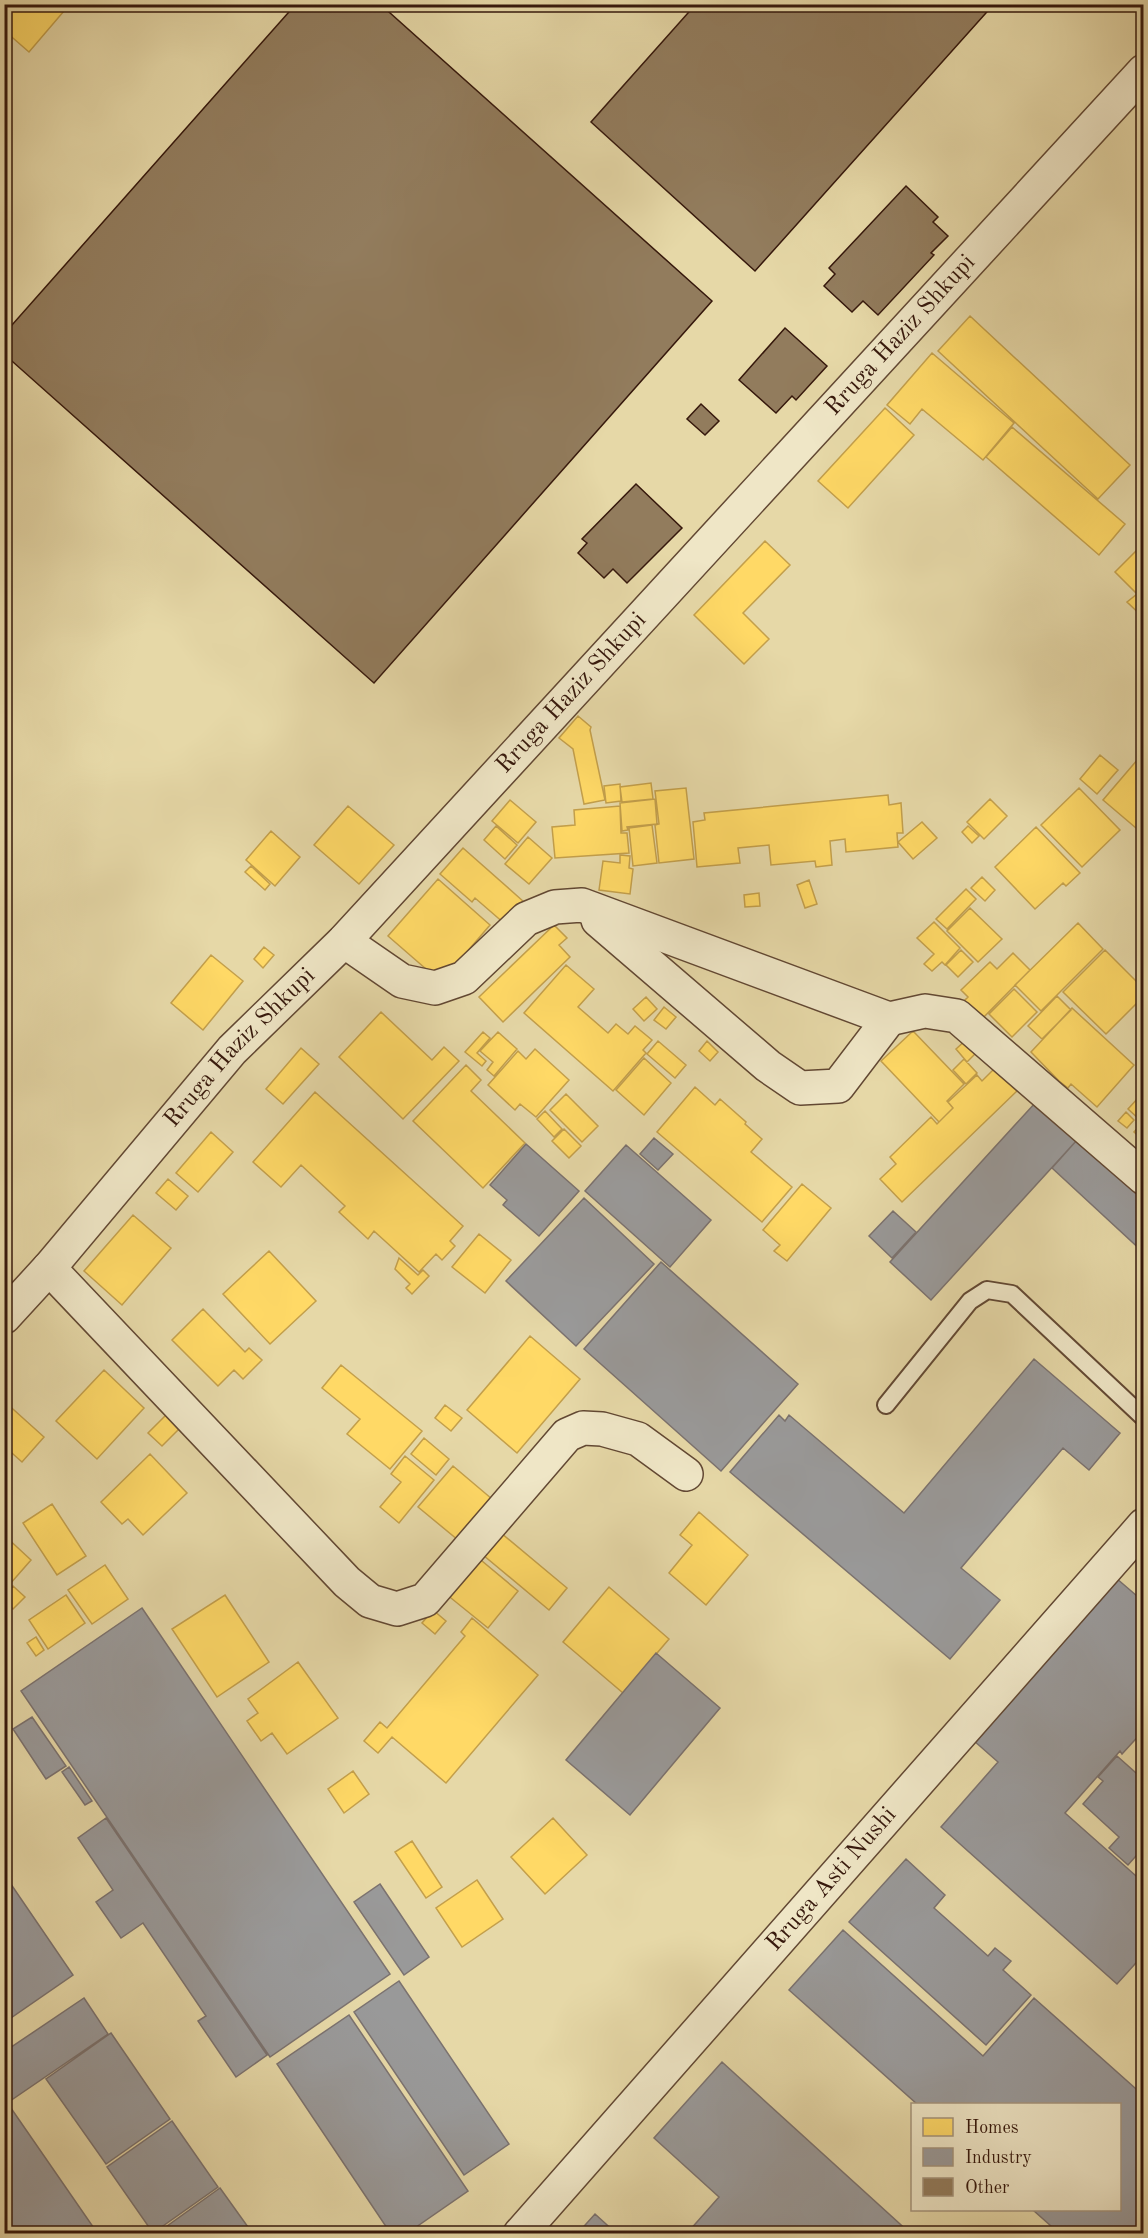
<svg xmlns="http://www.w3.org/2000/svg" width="1148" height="2238" font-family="'Old Standard TT',serif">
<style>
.homes{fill:#ffd966;stroke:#c39f4b;stroke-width:1.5}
.industry{fill:#999;stroke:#7b726f;stroke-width:1.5}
.building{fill:#927c5d;stroke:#36180c;stroke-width:1.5}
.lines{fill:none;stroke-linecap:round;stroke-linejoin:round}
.lane-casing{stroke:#624833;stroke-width:20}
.street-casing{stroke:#624833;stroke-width:36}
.lane{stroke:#efe6c6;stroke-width:16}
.street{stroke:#efe6c6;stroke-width:33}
.labels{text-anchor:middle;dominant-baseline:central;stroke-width:6;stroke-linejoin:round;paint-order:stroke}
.street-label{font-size:24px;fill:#36180c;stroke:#efe6c6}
</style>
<rect width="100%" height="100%" fill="#e6d8a7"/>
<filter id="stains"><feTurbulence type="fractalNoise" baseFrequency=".00333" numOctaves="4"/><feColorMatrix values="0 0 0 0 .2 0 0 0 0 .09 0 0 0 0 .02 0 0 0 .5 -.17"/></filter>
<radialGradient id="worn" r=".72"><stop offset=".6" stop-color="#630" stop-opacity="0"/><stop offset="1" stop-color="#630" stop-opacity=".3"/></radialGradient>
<path class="homes" d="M4,4h66l-41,48 -23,-20 -2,2z
M970,316l160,149 -32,34 -160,-148z
M932,353l82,70 -31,37 -61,-51 -12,15 -23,-19z
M885,408l29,27 -66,73 -30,-27z
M1012,427l113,97 -26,31 -113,-98z
M765,541l25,24 -47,48 26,26 -25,25 -50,-49z
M1141,546l3,2v70l-17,-16 10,-8 -22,-22z
M578,716l13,11 -1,3 15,70 -21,4 -11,-55 -14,-11z
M1100,755l18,15 -21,24 -17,-15z
M1138,759l6,5v55l-8,9 -33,-28z
M651,783l2,16 -31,3 -2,-15z
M620,784l1,17 -15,2 -2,-17z
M686,788l8,71 -35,4 -4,-38 4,-1 -4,-33z
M1079,788l41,42 -38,37 -41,-42z
M888,795l1,10 12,-2 2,30h-6l1,14 -52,5 -1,-13 -15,2 2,24 -16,2 -1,-6 -44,4 -2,-20 -31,3 2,15 -43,4 -4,-45 12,-2 -1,-7z
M655,799l2,25 -30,3 1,3 -6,1 -2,-28z
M990,799l17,17 -23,23 -17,-17z
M510,800l26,22 -18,21 -26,-22z
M348,806l46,39 -35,39 -45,-39z
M620,806l1,27h6l2,20 -74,5 -3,-31 23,-2 -1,-15z
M922,822l15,16 -24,21 -15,-17z
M652,825l5,38 -24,3 -4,-38z
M496,826l21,19 -12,14 -21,-19z
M968,826l11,10 -7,7 -10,-11z
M1036,827l44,46 -14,13 -3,-3 -28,26 -40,-42z
M271,831l29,26 -25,29 -29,-26z
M528,837l24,21 -23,26 -24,-20z
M463,848l61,54 -19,22 -30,-26 -3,4 -32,-28z
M620,855l10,1 -1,12 4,1 -3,25 -31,-4 4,-29 17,2z
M251,866l19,18 -5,6 -20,-18z
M982,877l13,13 -10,11 -14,-13z
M438,879l52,46 -49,57 -53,-46z
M809,880l8,24 -12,4 -8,-23z
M966,889l10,10 -29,30 -11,-10z
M759,893l1,13 -15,1 -1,-12z
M970,908l32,31 -24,23 -31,-31z
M934,922l26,26 -15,17 -3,-3 -10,9 -8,-7 10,-10 -17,-16z
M1078,923l25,26 -62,62 -26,-26z
M554,925l13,13 -8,7 11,12 -67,65 -24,-25z
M264,947l10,8 -11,13 -9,-9z
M961,950l12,12 -15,15 -12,-12z
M1105,950l39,39v7l-38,38 -43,-42z
M1013,953l17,17 -51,52 -18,-18 7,-7 -7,-7 29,-28 7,7z
M211,955l32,26 -40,49 -32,-27z
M566,965l28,24 -16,18 30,26 8,-9 12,10 7,-8 17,14 -9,10 3,3 -33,38 -89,-78z
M1014,989l23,23 -25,25 -23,-23z
M1057,996l14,14 -29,29 -14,-13z
M646,997l11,12 -13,12 -11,-12z
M664,1007l12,10 -10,12 -12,-9z
M1072,1008l62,57 -37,42 -26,-23 -3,4 -9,-7 -28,-29z
M381,1012l51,48 12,-13 15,14 -56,58 -64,-62z
M913,1031l51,53 -17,17 6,7 -14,14 -58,-61z
M483,1032l7,6 -13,15 9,8 -4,5 -17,-14z
M498,1032l19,17 -23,27 -7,-6 6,-8 -13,-11z
M968,1038l11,12 -12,12 -11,-13z
M658,1041l28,24 -11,13 -28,-24z
M707,1041l11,11 -8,9 -11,-10z
M301,1048l18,16 -36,40 -17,-15z
M535,1049l34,31 -33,37 -16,-13 -5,6 -27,-25 30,-34 8,8z
M644,1058l27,25 -27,32 -28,-25z
M964,1059l13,14 -11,11 -13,-14z
M466,1065l15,15 -10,11 54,52 -42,45 -70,-67z
M997,1066l22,23 -117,113 -22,-23 16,-15 -6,-7 41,-40 6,7 16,-16 -5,-6 29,-27 5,6z
M695,1087l20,18 5,-6 26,23 -1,2 17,15 -11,13 41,35 -30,35 -105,-90z
M315,1092l148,134 -13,15 5,5 -13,14 -6,-6 -17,18 -45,-41 -6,8 -29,-27 6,-6 -44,-41 -20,22 -28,-25z
M566,1094l32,32 -16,16 -32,-32z
M1138,1098l6,5v14l-4,3 -12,-11z
M545,1111l17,18 -8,8 -17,-18z
M1126,1112l8,8 -7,8 -9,-7z
M1144,1121v20l-10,-9z
M564,1129l17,17 -12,12 -17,-17z
M211,1132l22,20 -35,40 -22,-19z
M168,1179l20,17 -12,14 -20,-17z
M802,1184l29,24 -44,53 -13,-10 6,-6 -17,-15z
M133,1215l38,33 -49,57 -38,-34z
M479,1234l32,26 -26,33 -33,-26z
M269,1251l47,50 -46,43 -47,-50z
M399,1258l19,17 5,-5 6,6 -17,18 -6,-6 4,-4 -15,-15z
M203,1309l42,43 4,-4 13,12 -19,19 -9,-9 -16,16 -46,-46z
M530,1336l50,43 -63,74 -50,-43z
M341,1365l81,66 -32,38 -43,-35 13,-15 -38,-31z
M104,1370l40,38 -47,51 -41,-38z
M4,1401l40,36 -22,25 -18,-16z
M445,1405l17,13 -11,13 -16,-13z
M173,1408l13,14 -24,24 -14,-13z
M424,1438l25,21 -13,16 -25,-21z
M150,1454l37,39 -44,42 -15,-16 -6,5 -21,-22z
M405,1456l29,24 -35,43 -19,-16 21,-25 -10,-8z
M453,1466l39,33 -34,41 -40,-33z
M52,1504l34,52 -29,19 -34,-52z
M699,1512l49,43 -42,50 -37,-32 23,-28 -12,-10z
M495,1528l72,60 -18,22 -72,-60z
M4,1535l27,25 -21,24 -6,-5z
M476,1556l42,35 -30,37 -42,-34z
M105,1565l23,34 -36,25 -24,-34z
M13,1586l12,11 -12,12 -9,-8v-4z
M609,1587l60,52 -46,54 -60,-51z
M66,1595l19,28 -37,26 -19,-29z
M225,1595l44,67 -52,35 -45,-68z
M433,1610l13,11 -11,13 -13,-11z
M472,1618l66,57 -92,108 -54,-46 -14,16 -14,-12 16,-19 7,6 78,-92 -4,-4z
M36,1637l8,13 -8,6 -9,-13z
M298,1662l40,56 -51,36 -15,-21 -11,8 -14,-20 11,-8 -10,-14z
M353,1771l16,23 -25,19 -16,-24z
M553,1818l34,37 -42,39 -34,-37z
M412,1841l30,46 -16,11 -31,-46z
M477,1880l26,39 -41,28 -26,-39z"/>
<path class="industry" d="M1036,1102l41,38 -146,160 -41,-38z
M654,1138l19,16 -15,16 -18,-16z
M1077,1140l67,61v52l-92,-85z
M526,1144l53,47 -40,45 -36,-31 4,-5 -17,-15z
M626,1145l85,75 -41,47 -85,-76z
M584,1198l70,66 -78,82 -70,-65z
M893,1211l23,21 -24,26 -23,-22z
M661,1262l137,122 -77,87 -137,-122z
M1034,1359l86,74 -31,37 -26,-22 -102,120 39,32 -50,59 -220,-187 49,-57 6,6 4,-6 115,98z
M1116,1578l28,24v128l-22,24 -2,-3 -55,62 79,70v71l-27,30 -176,-157 57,-65 -25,-22z
M142,1608l248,366 -120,83 -249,-366z
M656,1653l64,55 -90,107 -64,-55z
M32,1717l34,49 -20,13 -33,-50z
M1117,1756l27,24v67l-16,18 -19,-17 10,-11 -36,-33 20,-23 -5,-4z
M69,1767l23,34 -7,4 -23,-33z
M106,1818l161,237 -31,22 -38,-56 8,-5 -63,-93 -22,15 -25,-36 17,-12 -35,-52z
M906,1859l39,36 -11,13 54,48 7,-8 16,13 -8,9 28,25 -45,50 -137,-123z
M4,1874l69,101 -68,47 -1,-1z
M380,1884l49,73 -25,18 -50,-73z
M843,1930l140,126 51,-58 110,98v138h-84l-27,-24h87v-106h-203l-128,-114z
M399,1981l110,163 -45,31 -110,-163z
M84,1998l24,36 -98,67 -6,-8v-41z
M349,2015l119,176 -62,43h-15l-114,-170z
M111,2033l59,86 -64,45 -60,-85z
M722,2062l189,172h-219l-3,-3 30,-34 -65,-59z
M4,2098l94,136h-94z
M172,2121l46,66 -65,46 -46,-66z
M220,2188l33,46h-97z
M595,2214l22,20h-40z"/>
<path class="building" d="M296,4h84l332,297 -338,382 -370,-329v-20z
M696,4h298l-239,267 -164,-149z
M906,186l32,31 -5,5 15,14 -17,17 3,2 -56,60 -15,-14 -11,11 -28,-26 11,-12 -6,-6z
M785,328l42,38 -31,34 -4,-4 -16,17 -37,-33z
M701,404l18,17 -14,14 -18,-16z
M636,484l46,44 -55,55 -14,-14 -9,9 -26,-25 9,-10 -5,-4z"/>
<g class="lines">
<g class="lane-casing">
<path id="lane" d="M886,1405l84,-104 17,-11 25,4 132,124"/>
</g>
<g class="street-casing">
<g id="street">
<path d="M598,920l170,146 32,22 38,-2 51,-67"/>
<path d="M344,941l58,40 33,7 29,-10 62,-59 29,-12 27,-2 307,114 36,-8 32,5 187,162"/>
<path d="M49,1268l298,314 23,19 27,8 28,-9 142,-165 16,-7 19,1 36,10 48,35"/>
<path id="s1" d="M4,1317l45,-49 183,-218 112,-109 800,-870"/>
<path id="s2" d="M520,2234l624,-709"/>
</g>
</g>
<use href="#lane" class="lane"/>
<use href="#street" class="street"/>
</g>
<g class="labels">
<g class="street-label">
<text stroke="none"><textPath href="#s1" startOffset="1330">Rruga Haziz Shkupi</textPath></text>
<text stroke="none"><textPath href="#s1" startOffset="844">Rruga Haziz Shkupi</textPath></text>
<text stroke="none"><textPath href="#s1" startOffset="358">Rruga Haziz Shkupi</textPath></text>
<text stroke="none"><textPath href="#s2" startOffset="472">Rruga Asti Nushi</textPath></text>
</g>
</g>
<rect width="1148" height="2238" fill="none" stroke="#e6d8a7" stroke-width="24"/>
<rect x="6" y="6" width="1136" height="2226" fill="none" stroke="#36180c" stroke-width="3"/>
<rect x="12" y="12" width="1124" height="2214" fill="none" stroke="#36180c" stroke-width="1.5"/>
<rect x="911" y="2103" width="210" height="108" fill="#efe6c6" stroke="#a5947c" stroke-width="1.5"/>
<rect x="923" y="2118" width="30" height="18" fill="#ffd966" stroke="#a5947c" stroke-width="1.5"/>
<text x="965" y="2133" font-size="18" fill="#36180c">Homes</text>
<rect x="923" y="2148" width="30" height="18" fill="#999999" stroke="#a5947c" stroke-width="1.5"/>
<text x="965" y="2163" font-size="18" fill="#36180c">Industry</text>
<rect x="923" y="2178" width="30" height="18" fill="#927c5d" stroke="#a5947c" stroke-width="1.5"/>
<text x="965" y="2193" font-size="18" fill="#36180c">Other</text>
<rect width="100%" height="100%" filter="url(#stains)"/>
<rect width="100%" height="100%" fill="url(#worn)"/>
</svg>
